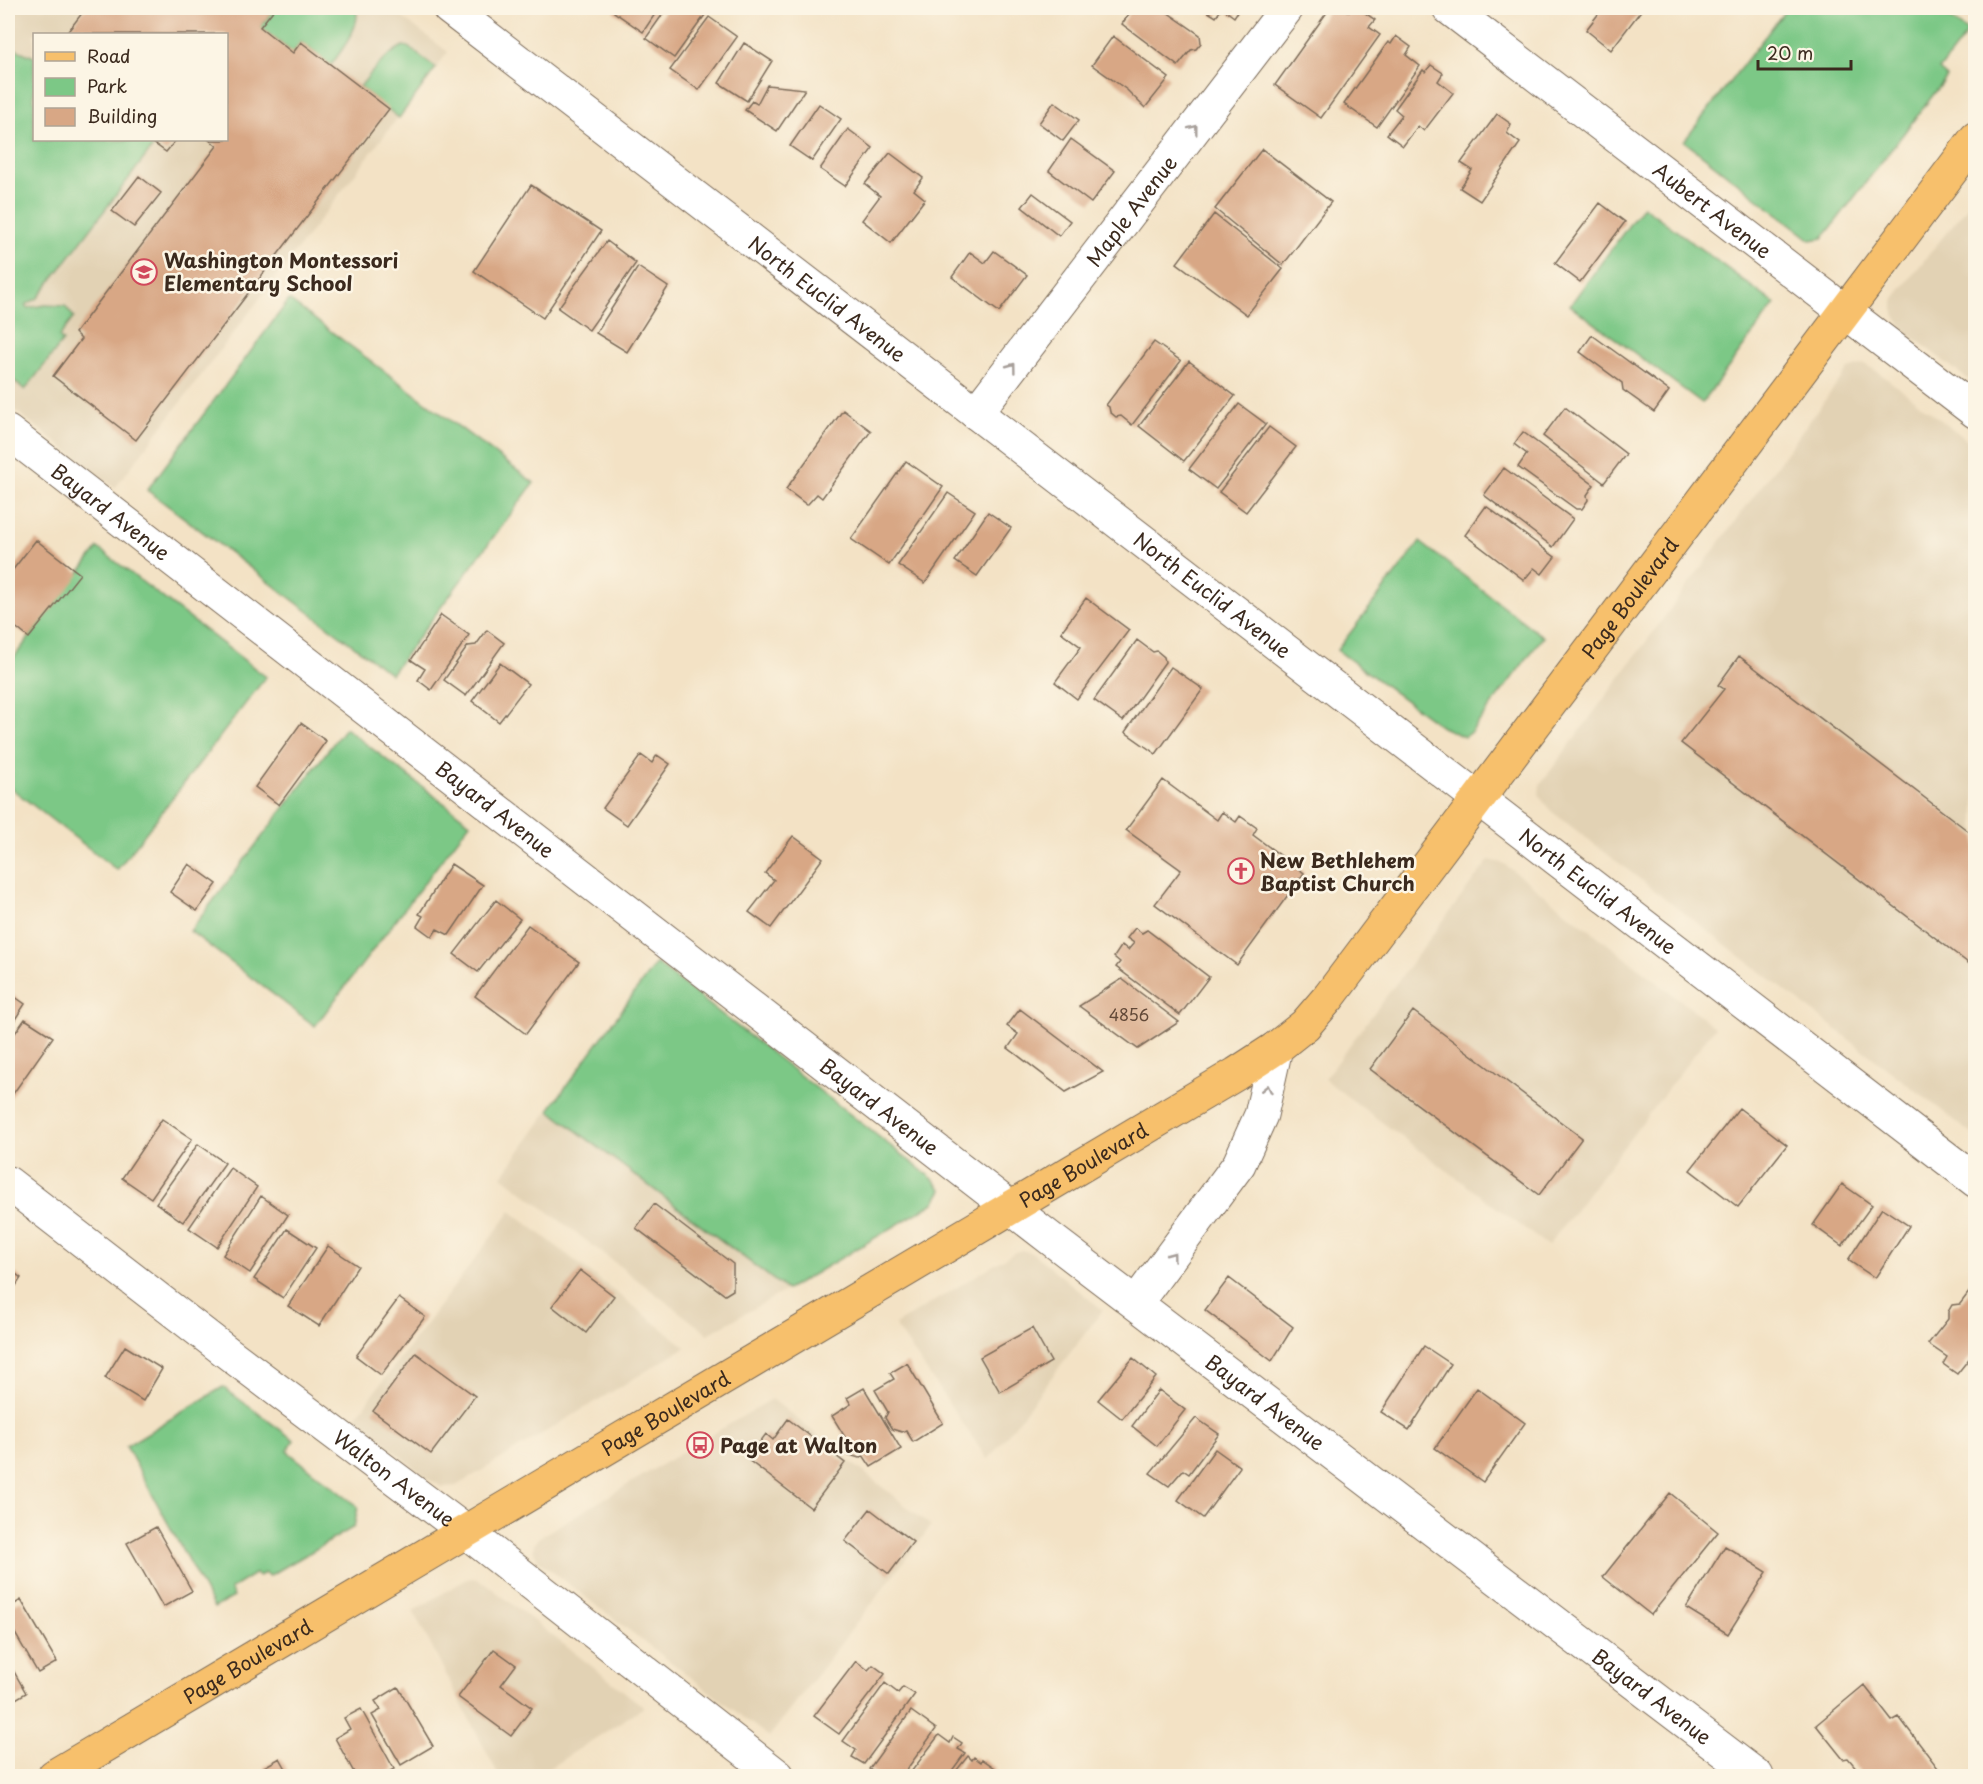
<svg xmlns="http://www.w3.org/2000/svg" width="1983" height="1784" font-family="'Playpen Sans',sans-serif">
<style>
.built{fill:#e2d2b4;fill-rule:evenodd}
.green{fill:#7cc886;stroke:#5c7952;stroke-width:1.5}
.building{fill:#d8a785}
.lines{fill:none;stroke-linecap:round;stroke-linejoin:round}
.street-casing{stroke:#7b6a58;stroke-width:35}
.primary-casing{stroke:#7b6a58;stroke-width:35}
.street{stroke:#fff;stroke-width:33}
.primary{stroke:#f7c06c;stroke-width:33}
.oneway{stroke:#a79f9a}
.labels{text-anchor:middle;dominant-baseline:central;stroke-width:5;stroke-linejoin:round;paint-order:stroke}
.number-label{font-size:16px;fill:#624938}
.street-label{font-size:20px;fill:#3b2a1e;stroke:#fcf5e5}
.poi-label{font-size:20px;font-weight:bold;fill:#3b2a1e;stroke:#fcf5e5;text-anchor:start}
</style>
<rect width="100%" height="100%" fill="#fcf5e5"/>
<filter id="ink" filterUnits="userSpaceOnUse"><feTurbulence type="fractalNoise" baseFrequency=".0167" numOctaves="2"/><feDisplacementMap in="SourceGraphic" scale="12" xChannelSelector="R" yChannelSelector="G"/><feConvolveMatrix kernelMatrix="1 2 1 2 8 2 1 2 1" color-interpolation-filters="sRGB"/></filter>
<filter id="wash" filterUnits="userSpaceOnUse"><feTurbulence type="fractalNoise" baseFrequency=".008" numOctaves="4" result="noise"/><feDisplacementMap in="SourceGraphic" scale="24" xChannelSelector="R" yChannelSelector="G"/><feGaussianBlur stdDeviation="1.35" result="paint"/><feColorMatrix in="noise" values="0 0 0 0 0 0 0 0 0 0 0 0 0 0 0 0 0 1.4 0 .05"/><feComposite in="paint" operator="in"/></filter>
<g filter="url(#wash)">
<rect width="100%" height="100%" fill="#f3e2c5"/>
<path class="built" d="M8,8h382l58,44 -333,436 -107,-83zM34,34h192v106h-192z
M1975,197v188l-69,-53 -12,-17v-17z
M1864,364l14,8 97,74v690l-424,-325 -12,-15 1,-11 308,-416z
M1489,860l14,3 212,164 -167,219 -224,-167z
M549,1110l238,180 -79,44 -206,-158z
M511,1211l175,136 -230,139 -14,1 -17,-10 -70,-59z
M1022,1250l12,4 69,56 -115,150 -93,-135 120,-73z
M772,1399l159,127 -162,211 -224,-171 -6,-5 -6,-11 1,-6 4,-6z
M474,1578l11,5 159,124 -107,69h-38l-86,-165 54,-32z"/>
<path class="green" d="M275,8h80c9,14 -15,45 -24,57l-30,-23 -8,11 -33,-26z
M1787,8h149l32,24 -29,38 8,7 -124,161 -12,2 -127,-99z
M8,46l26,11v83h115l6,4 -117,154 -13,7 2,3 18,-3 20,1 9,11 -15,20 4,4 -38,49 -17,-14z
M403,46l5,1 28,21 -37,50 -39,-31c12,-16 24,-31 43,-41z
M1643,206l132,98 -73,99 -132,-98z
M289,300l245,183 -143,191 -244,-184z
M1420,542l123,95 -71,94 -8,6 -22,-10 -105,-77z
M98,548l168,129 -149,193 -109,-84v-121z
M345,728l125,95 -155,203 -125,-95z
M656,963l277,216 9,11 -8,13 -147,87 -238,-180z
M223,1387l71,53 -7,11 71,56 -4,20 -85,49 -4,-3 -6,3 -3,-3 -26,16 4,8 -20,11 -88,-162z"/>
<g id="blocks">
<path class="building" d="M86,8h189l-15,19 33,26 8,-11 88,67 -253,331 -83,-64 28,-37 -6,-6 142,-187 -8,-6h17v-106h-160z
M617,8h42l-16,24 -29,-20z
M667,8h43l-36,50 -28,-20z
M1133,8h28l39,27 1,8 -5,6 -5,1 -13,16 -56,-42z
M1202,8h38l-6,9 -12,-9 -6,9z
M1330,8h12l7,4 3,-4h6l17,12 -6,7 11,8 -59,83 -46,-33z
M1603,8h40l-32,42 -25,-20z
M709,17l28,20 -38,53 -29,-20z
M1113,36l56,42 -24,30 -18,-18 -35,-25z
M1396,36l15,11 -5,8 14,11 -43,61 -33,-23 44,-62 3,2z
M744,43l28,18 -25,40 -28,-18z
M1431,65l12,8 -5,8 15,12 -29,38 -6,-5 -15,20 -16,-12 15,-19 -7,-6 28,-39 2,2z
M767,85l38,4 -28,42 -32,-21 7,-9 5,3z
M1054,102l25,18 -16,21 -24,-18z
M819,104l22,15 -29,42 -22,-15z
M1497,114l14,10 -4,9 13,10 -40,58 -20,-13 12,-18 -11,-7z
M848,129l25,19 -28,38 -25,-17z
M1071,139l44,32 -24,32 -42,-32z
M149,140h27l-10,12z
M1262,149l69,53 -48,63 -68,-56z
M890,153l33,25 -9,12 11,9 -34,44 -29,-23 18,-24 -15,-12z
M139,176l22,17 -27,34 -22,-16z
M531,185l70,46 -58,87 -69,-47z
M1033,193l37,28 -11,15 -37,-29z
M1600,203l25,19 -45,60 -25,-19z
M1214,214l69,55 -36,46 -70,-52z
M607,241l29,22 -47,67 -31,-22z
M994,251l33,24 -28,37 -47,-35 18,-25 15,11z
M638,267l30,20 -41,65 -31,-19z
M1592,335l77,56 -15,21 -31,-22 -1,-7 -42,-31z
M1154,342l27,19 -49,64 -11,-9 -5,1 -6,-5 -1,-5 -3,-2z
M1189,361l46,35 -51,65 -45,-35z
M1239,404l27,20 -50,65 -27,-20z
M1565,407l61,47 -22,29 -61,-47z
M843,410l28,21 -49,67 -5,-4 -10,11 -21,-16z
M1269,427l27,20 -50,65 -27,-20z
M1523,432l71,53 -7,10 1,5 -6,9h-6l-58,-42 9,-13 -13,-10z
M906,461l37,26 -54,78 -38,-26z
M1504,468l69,51 -20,28 -69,-52z
M948,493l27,18 -50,72 -27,-18z
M1486,506l69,51 -13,17 -8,-6 -10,12 -59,-45z
M988,512l23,16 -34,48 -22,-15z
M36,540l44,34 -51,64 -21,-17v-45z
M1086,598l43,32 -52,69 -22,-17 26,-35 -20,-15z
M441,615l28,20 -38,55 -13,-10 7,-11 -14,-9z
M487,630l17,13 -38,53 -22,-16 24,-34 8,-1z
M1137,640l16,12 4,-1 7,6 1,5 -42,59 -29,-21z
M1739,656l237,181v132l-295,-226 43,-54 -6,-4z
M500,663l28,21 -29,38 -27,-21z
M1171,667l32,22 -47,65 -31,-22z
M301,723l25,18 -47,64 -24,-18z
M641,755l11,8 5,-8 13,9 -43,61 -24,-17z
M1163,780l54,40 5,-8 14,10 4,-6 17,12 -4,7 51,38 -67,92 -82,-61 26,-34 -55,-40z
M793,836l30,22 -52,70 -22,-16 25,-32 -9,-7z
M189,864l28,20 -20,27 -27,-19z
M451,864l32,21 -34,50 -12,-6 -5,8 -15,-11 6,-10 -4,-2z
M496,900l24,19 -42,53 -24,-18z
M528,925l51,37 -53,72 -51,-38z
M1135,928l7,5 5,-3 62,47 -29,38 -64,-48 4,-5 -6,-5 8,-12 6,5 6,-7 -7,-5z
M1122,979l57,43 -41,27 -59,-43z
M8,992l17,12 -17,26z
M1020,1009l83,63 -37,20 -58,-44 10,-14 -11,-8z
M1413,1011l169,127 -43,57 -169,-126z
M25,1019l28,18 -45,64v-58z
M1739,1108l48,37 -49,62 -48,-37z
M162,1119l30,20 -41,59 -29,-20z
M198,1144l27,19 -42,59 -27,-19z
M230,1168l27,19 -40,60 -28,-19z
M1842,1184l30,21 -30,41 -29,-21z
M261,1196l27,19 -38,58 -27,-18z
M654,1204l79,60v26l-8,5 -89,-67z
M1882,1208l27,18 -34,52 -27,-18z
M287,1229l29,19 -33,50 -29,-19z
M328,1246l30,20 -39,60 -31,-20z
M8,1268l13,10 -13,20z
M580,1270l34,26 -28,37 -34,-27z
M1229,1278l64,49 -21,34 -67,-51z
M1972,1285l4,3v62l-19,24 -14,-10 4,-7 -19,-13 20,-25v-7l4,-7 8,-1 10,-13z
M399,1298l26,19 -44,58 -25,-19z
M1032,1328l19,34 -51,30 -20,-35z
M125,1346l37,23 -19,32 -38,-23z
M1424,1346l27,18 -42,66 -28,-18z
M416,1353l59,43 -44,58 -58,-43z
M1133,1358l23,19 -34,42 -24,-19z
M1976,1359v14l-7,-6z
M907,1363l36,60 -30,19 -7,-12 -4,2 -10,-3 -7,-11 3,-6 -13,-22 19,-11 -4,-6z
M864,1388l37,61 -30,18 -8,-12 -4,3 -9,-3 -8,-11 3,-7 -13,-21 19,-12 -4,-6z
M1477,1388l48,35 -42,59 -48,-34z
M1159,1390l26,20 -28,36 -25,-20z
M1196,1418l23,16 -30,40 -6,-4 -14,16 -19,-13z
M788,1419l57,44 -34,45 -64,-49 19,-25 7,6z
M1215,1449l25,18 -37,51 -25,-18z
M1670,1493l48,39 -67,83 -48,-38z
M870,1509l43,33 -24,32 -44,-33z
M156,1527l36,64 -29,16 -36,-64z
M1725,1546l42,26 -39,62 -42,-26z
M21,1600l36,62 -19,11 -30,-52v-13z
M494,1649l22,16 -15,20 31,23 -21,28 -53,-39z
M8,1661l18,32 -17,10 -1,-3z
M856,1661l12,9 5,-5 12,9 -46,60 -25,-18z
M885,1683l13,10 5,-6 12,7 -51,70 -12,-7 4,-7 -13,-9z
M1864,1685l28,36 7,-4 42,55 -6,4h-72l-15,-18 -5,1 -27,-34z
M398,1687l35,59 -32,19 -29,-50 9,-5 -6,-9z
M361,1709l33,60 -13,7h-25l-21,-38 15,-9 -6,-11z
M911,1711l25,18 -34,47h-23l-10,-7z
M939,1735l11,8 3,-6 9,6 -4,6 7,4 -17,23h-40z
M968,1756l4,4 2,-3 7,5 1,-3 13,9 -5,8h-38z
M280,1758l10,18h-21l-5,-9z"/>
</g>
</g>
<g filter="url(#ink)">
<use href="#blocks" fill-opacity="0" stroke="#7b6a58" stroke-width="1.5"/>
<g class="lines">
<g class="street-casing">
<g id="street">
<path id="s1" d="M449,8l1527,1173"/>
<path id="s2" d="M1449,8l527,404"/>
<path id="s3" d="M976,413l311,-405"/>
<path id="s4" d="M8,432l1043,807 706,537"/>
<path id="s5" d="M8,1183l220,170 237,178 313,245"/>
<path d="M1136,1303l103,-139 22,-49 15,-67"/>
</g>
</g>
<g class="primary-casing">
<g id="primary">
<path id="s6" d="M54,1776l1182,-702 40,-26 29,-23 24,-28 647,-859"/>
</g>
</g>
<use href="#street" class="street"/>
<use href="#primary" class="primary"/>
</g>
<defs><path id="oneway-chevron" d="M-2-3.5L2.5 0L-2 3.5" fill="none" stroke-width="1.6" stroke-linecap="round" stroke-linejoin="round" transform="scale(1.5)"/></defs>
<g class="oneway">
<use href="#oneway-chevron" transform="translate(1194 129) rotate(-52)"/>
<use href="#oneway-chevron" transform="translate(1012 367) rotate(-53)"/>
<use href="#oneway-chevron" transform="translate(1267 1089) rotate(-77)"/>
<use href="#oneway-chevron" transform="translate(1172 1256) rotate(-53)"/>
</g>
</g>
<defs>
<g id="school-ring" transform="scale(1.35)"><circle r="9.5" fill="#fcf5e5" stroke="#d1495b" stroke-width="1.5"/><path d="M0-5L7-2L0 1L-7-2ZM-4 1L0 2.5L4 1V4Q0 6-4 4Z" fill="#d1495b"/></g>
<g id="church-ring" transform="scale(1.35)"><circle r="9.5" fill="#fcf5e5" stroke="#d1495b" stroke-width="1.5"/><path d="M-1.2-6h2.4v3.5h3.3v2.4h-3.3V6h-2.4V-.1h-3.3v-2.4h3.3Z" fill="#d1495b"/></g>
<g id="bus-ring" transform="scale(1.35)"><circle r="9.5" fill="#fcf5e5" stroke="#d1495b" stroke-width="1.5"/><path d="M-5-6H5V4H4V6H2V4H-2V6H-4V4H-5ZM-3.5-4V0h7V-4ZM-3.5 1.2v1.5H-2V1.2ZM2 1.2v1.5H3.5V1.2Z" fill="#d1495b"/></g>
</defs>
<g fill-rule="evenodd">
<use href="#school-ring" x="144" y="272"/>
<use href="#church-ring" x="1241" y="871"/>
<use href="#bus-ring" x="700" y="1445"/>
</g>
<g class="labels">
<g class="number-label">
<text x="1129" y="1014">4856</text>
</g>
<g class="street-label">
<text stroke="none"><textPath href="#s2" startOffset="332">Aubert Avenue</textPath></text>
<text stroke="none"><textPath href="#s3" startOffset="255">Maple Avenue</textPath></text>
<text stroke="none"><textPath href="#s1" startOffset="477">North Euclid Avenue</textPath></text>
<text stroke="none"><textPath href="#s4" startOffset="130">Bayard Avenue</textPath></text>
<text stroke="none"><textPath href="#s1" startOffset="963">North Euclid Avenue</textPath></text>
<text stroke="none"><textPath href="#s6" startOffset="1996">Page Boulevard</textPath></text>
<text stroke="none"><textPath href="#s4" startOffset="616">Bayard Avenue</textPath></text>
<text stroke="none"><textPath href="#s1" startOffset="1449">North Euclid Avenue</textPath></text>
<text stroke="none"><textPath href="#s4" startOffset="1102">Bayard Avenue</textPath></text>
<text stroke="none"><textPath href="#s6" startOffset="1197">Page Boulevard</textPath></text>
<text stroke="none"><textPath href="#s4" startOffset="1588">Bayard Avenue</textPath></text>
<text stroke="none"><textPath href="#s6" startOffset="711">Page Boulevard</textPath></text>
<text stroke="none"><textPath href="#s5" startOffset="486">Walton Avenue</textPath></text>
<text stroke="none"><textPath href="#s6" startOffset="225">Page Boulevard</textPath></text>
<text stroke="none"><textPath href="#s4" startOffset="2074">Bayard Avenue</textPath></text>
</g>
<g class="poi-label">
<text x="164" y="260">Washington Montessori<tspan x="164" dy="23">Elementary School</tspan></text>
<text x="1260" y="860">New Bethlehem<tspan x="1260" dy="23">Baptist Church</tspan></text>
<text x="720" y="1445">Page at Walton</text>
</g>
</g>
<rect width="1983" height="1784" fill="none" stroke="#fcf5e5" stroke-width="30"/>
<rect x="33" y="33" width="195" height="108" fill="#fcf5e5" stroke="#afa495" stroke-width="1.5"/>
<rect x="45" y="52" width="30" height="9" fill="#f7c06c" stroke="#afa495" stroke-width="1.5"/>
<text x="87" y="63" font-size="18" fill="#3b2a1e">Road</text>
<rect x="45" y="78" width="30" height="18" fill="#7cc886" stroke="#afa495" stroke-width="1.5"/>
<text x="87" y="93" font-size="18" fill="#3b2a1e">Park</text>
<rect x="45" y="108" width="30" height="18" fill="#d8a785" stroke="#afa495" stroke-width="1.5"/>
<text x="87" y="123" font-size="18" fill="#3b2a1e">Building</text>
<path d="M1758 60v9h93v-9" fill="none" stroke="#3b2a1e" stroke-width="3"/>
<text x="1767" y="60" font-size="18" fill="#3b2a1e" stroke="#fcf5e5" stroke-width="4.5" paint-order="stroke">20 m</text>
</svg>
